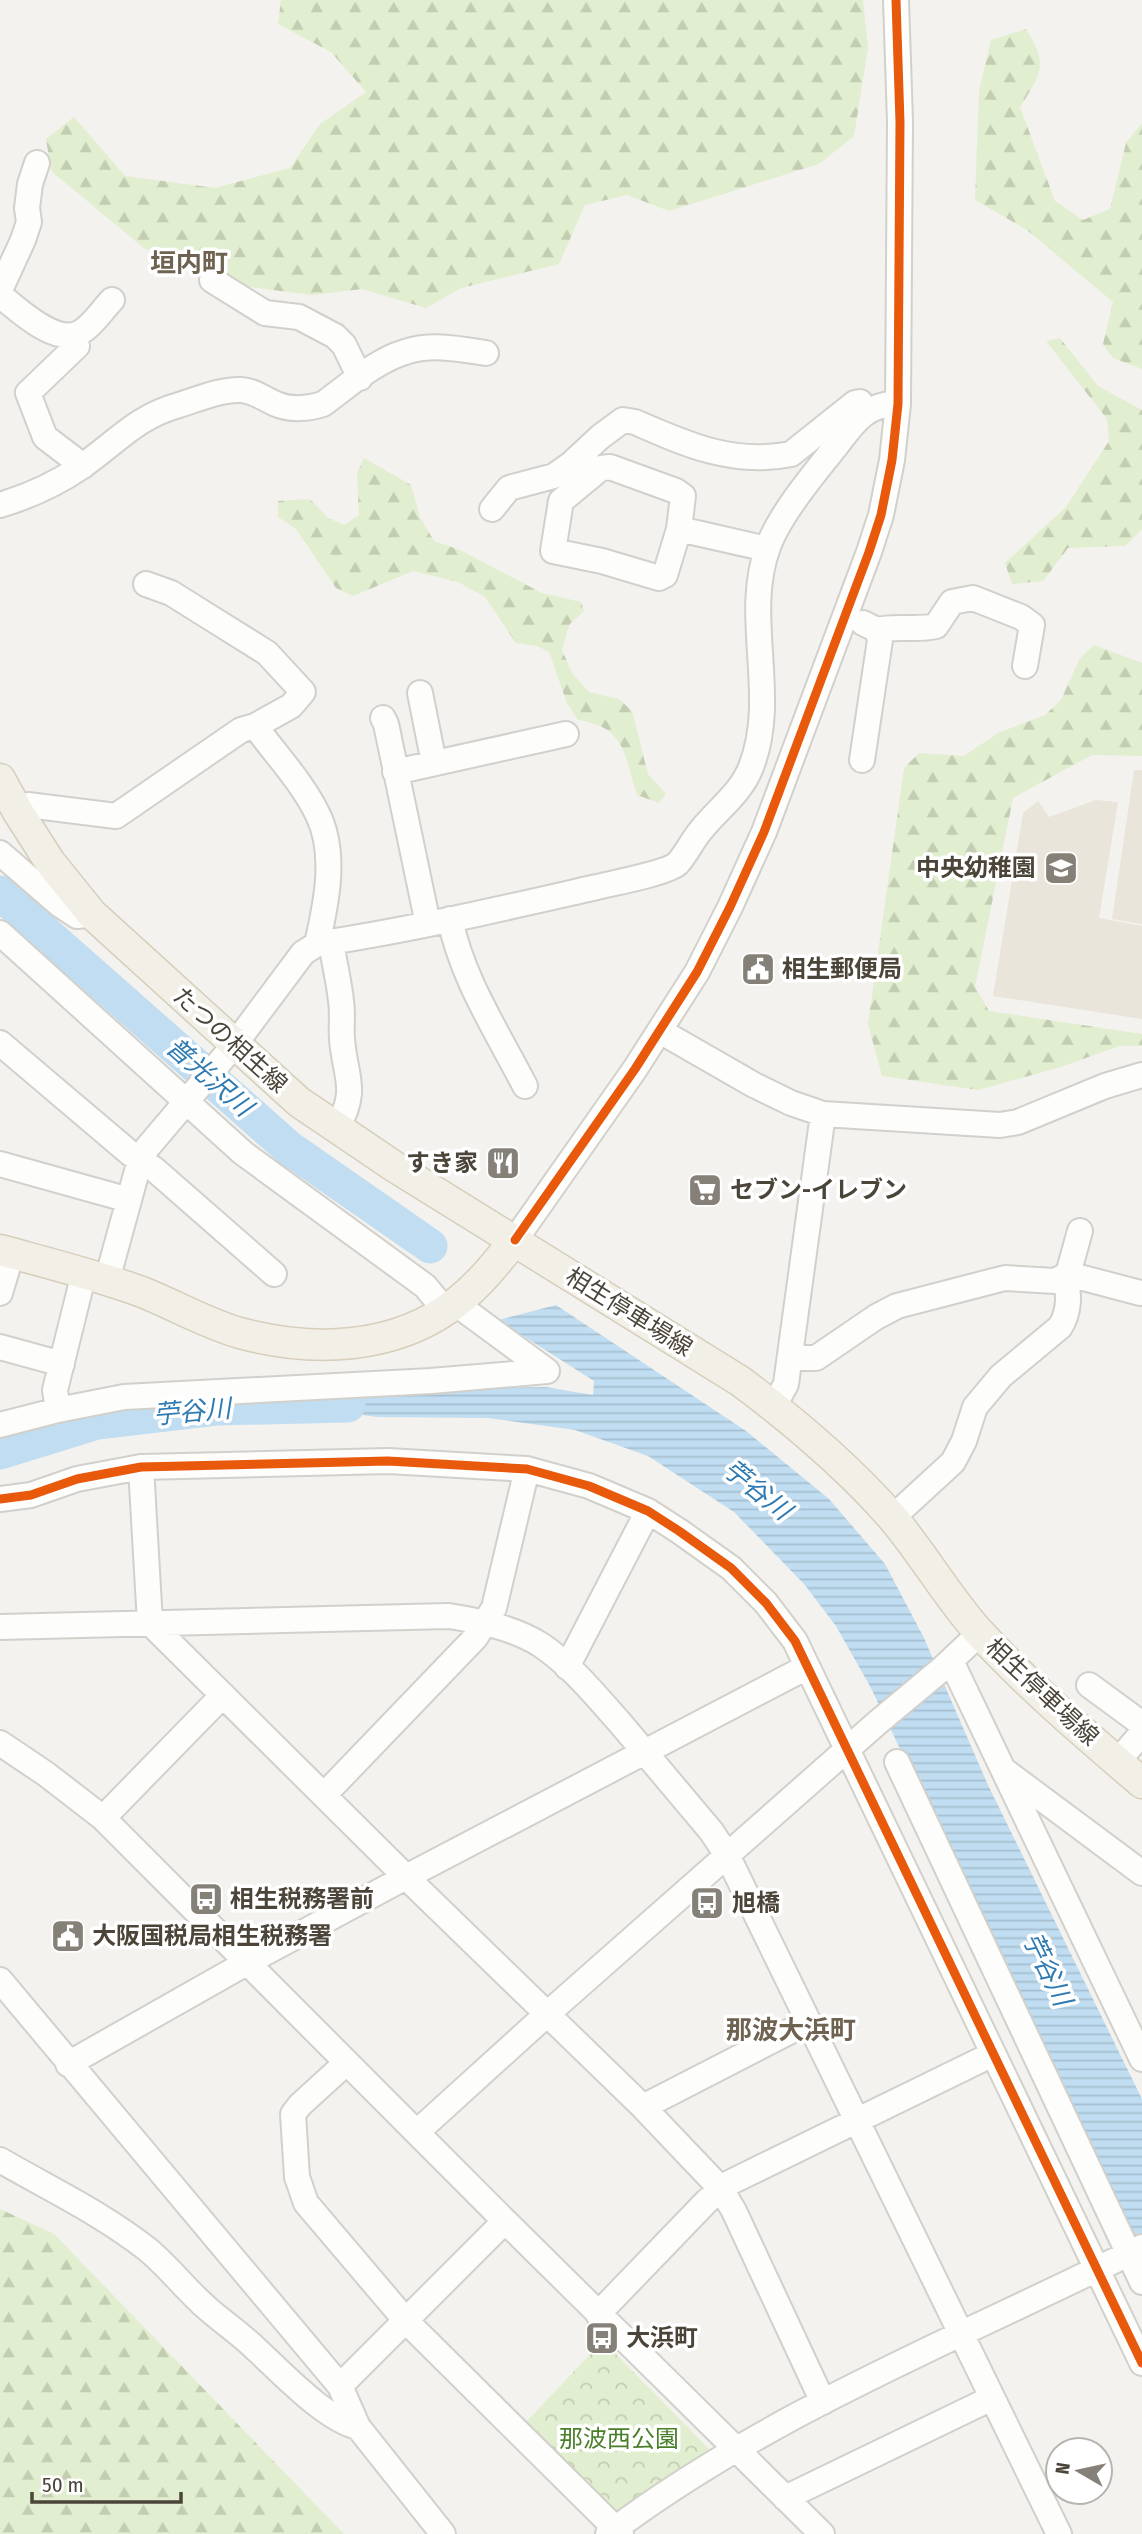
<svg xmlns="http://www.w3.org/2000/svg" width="1142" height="2534" font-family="'Fira Sans Condensed','Noto Sans JP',sans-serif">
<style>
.education{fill:#eae5da}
.forest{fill:url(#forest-firs)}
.park{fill:url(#park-crowns)}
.water{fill:url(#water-rules)}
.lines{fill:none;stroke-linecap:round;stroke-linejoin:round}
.river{stroke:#c0ddf1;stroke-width:35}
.minor-casing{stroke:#d2d0cb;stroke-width:28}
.major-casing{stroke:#d6cebb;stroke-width:33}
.minor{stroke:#fdfdfc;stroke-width:24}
.major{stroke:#f2efe6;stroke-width:30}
.cycleway-casing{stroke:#fff;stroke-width:13}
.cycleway{stroke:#e8590c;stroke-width:9}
.labels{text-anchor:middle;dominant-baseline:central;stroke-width:7;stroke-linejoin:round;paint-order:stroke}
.poi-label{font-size:24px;font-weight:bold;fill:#4b4439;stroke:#fff;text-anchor:start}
.street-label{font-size:24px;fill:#4b4439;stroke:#fff}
.park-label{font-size:24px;fill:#4a7f2a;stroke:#fff}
.neighbourhood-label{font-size:26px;font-weight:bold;fill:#6e6250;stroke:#fff}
.water-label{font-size:26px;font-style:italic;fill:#2e7ab2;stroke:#fff}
</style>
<defs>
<pattern id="forest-firs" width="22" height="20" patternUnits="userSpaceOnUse" patternTransform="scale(1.75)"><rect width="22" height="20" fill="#e1eecf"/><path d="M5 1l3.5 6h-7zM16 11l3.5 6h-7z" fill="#c3cdb2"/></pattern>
<pattern id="park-crowns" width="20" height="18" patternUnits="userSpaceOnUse" patternTransform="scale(1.75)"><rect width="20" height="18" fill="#e1eecf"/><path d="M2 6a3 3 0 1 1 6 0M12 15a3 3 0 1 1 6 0" fill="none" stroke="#c3cdb2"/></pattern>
<pattern id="water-rules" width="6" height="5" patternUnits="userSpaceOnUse" patternTransform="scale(1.75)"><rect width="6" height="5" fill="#c0ddf1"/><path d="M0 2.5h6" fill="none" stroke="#a6bfcf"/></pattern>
</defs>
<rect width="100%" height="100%" fill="#f4f2ee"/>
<path class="education" d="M1134,770h8v154l-30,-5z
M1096,800l22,2 -19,116 43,8v93l-149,-23 30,-183 15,-12 11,16z"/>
<path class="forest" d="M281,0h582l5,48 -14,88 -35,28 -150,47 -42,-16 -42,10 -26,59 -98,24 -35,20 -64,-19 -50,6 -78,-10 -49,-33 -40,-3 -94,-78 -5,-32 28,-22 51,59 90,12 75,-20 30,-44 46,-32 -35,-40 -53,-28z
M1026,29c23,37 15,44 -6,78l35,94 28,19 27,-11 16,-66 16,-20v246l-29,-11 -10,-14 10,-42 -86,-72 -52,-30 4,-109 12,-51z
M1060,338l38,48 44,24v119l-17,17 -57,2 -25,33 -31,3 -7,-21 61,-56 43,-66 -2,-22 -61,-78z
M364,458l47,27 9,32 14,24 26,9 82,43 39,9 3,9 -15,14 -7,25 10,23 17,19 30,7 13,12 16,63 18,20 -7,9 -22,-8c-13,-40 -11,-68 -59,-75l-11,-17 -18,-51 -12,-6 -21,-3 -31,-46 -27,-15 -45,-11 -60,25 -17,-8 -40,-59 -18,-12v-16l32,-2 18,19 16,7 15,-10 -2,-42z
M1094,645l48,18v93l-50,-1 -79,43 -38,189 14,24 153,23v12h-23l-58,21 -83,23 -96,-14 -14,-52 36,-256 15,-15 45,3 34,-23 47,-18 16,-15 19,-42z
M0,2209l54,25 290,300h-344z"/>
<path class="park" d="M603,2341l110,112 -92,63 -15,-8 -82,-84z"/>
<path class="water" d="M556,1305l190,126 83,68 56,65 39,74 64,147 154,314v157l-271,-568 -35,-62 -32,-42 -70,-72 -86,-56 -73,-26 -87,-12 -111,-1 -122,-17 205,-12 86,-1 47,8 1,-14 -96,-61z"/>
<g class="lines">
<path class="river" d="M0,893l289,255 141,98
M0,1452l97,-30 119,-14 132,-3"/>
<g class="minor-casing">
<path id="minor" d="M212,280l53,33 34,4 36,19 9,9 16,33
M0,290l23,-50 6,-18 -2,-14 3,-24 7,-21
M0,295c17,14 57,52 81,37 12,-7 22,-23 31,-32
M77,346l-49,47 17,44 38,29
M0,505c30,-9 56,-21 81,-38 36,-25 55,-50 98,-62 19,-6 43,-16 62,-15 14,1 23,9 35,14 14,6 32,5 47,0 25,-18 52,-43 82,-52 27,-9 55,-3 81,1
M492,509l17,-21 45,-12 17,-12 29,-27 23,-17 12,2c50,22 99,44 156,32l64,-51 5,-1
M679,529l4,-33 -7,-5 -66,-24 -9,1 -40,33 -8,50 49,10 57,17 6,-3 14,-46 88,20
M146,584l25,9 96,60 36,39 -12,14 -36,20
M877,630c20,-5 39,1 59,-4l16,-24 21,-4 48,19 11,8 -7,41
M420,693l14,70
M383,718l3,6 42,200
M862,760l18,-120 -3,-10 -14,-7
M395,772l171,-38
M18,812l10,-7 88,11 125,-86 14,-4c21,29 48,57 63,89 19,39 8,90 -1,129
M0,853l59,51 18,12 15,-2
M450,919c12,60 48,114 75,167
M0,933l243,220 182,133 20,24
M331,942c3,20 8,39 10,59 2,13 0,26 1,38 3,39 17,50 -5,89
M660,1031l94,54 37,18 32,11 177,11 18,-3 87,-36 37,-11
M0,1043l131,111 23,15 120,105
M0,1164l129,36
M515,1240l120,-171 62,-97 33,-65 34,-75 105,-280 12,-37 11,-55 6,-56 2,-282 -4,-122
M1068,1274l72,19
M107,1280l33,-120 7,-12 88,-104 68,-91 14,-9c94,-14 187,-36 280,-57 16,-4 71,-14 81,-24 9,-10 15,-24 24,-34 17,-21 39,-36 49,-62 28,-71 -9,-150 17,-220 11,-31 44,-71 65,-97 18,-23 32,-48 65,-46
M0,1293l12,-40
M0,1347l62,17
M790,1358h26l60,-41 21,-11 108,-28 50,3 13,-7 12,-43
M774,1406l12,-22 37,-270
M58,1410l-3,-20 29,-117
M0,1425l58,-15 66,-13 307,-16 116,-10 -92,-68
M141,1467l9,156 256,254 237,230 78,82 13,22 89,191
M0,1499l31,-4 46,-16 64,-12 247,-6 139,8 62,17 59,25 31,20 52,37 35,35 29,38 347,722
M892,1518l61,-56 11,-21 11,-34 26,-31 59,-49c9,-14 11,-35 3,-49
M0,1627l449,-11c31,5 65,12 92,29 31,21 55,51 80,79 30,36 60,71 90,107l16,24 332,679
M951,1661l191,398
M567,1667l81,-156
M1089,1685l53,39
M0,1743l46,31 57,44 402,403 317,313
M897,1762l245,520
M1117,1762l25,-29
M1005,1771l137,102
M325,1794l150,-156 19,-30 33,-139
M103,1818l120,-123
M0,1980l340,406 18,41 85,107
M346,2063l-46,42 -7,9 4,63 9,26 101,119 214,212
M68,2064l180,-102 158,-85 401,-210
M643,2107l165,-85
M417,2132l129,-117 331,-292 66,-55 37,-35
M0,2160c50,29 101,53 147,89 22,18 39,41 61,60 16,14 34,26 49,41 25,23 69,70 101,77
M598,2314l109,-113 22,-18 264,-129
M340,2386l165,-165
M785,2498l207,-100
M608,2534c162,-122 354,-197 534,-287"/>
</g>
<g class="major-casing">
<path id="major" d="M0,779l18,33 32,50 42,52 207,188 96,65 345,214c55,41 106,84 151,135 31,36 55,79 87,115 50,55 108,104 164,152
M0,1250c47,13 96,25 142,42 33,13 65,32 98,41 73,20 156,17 217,-31 23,-18 40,-40 58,-62"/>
</g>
<use href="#minor" class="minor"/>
<use href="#major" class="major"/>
<g class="cycleway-casing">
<path id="cycleway" d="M515,1240l120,-171 62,-97 33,-65 34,-75 105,-280 12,-37 11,-55 6,-56 2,-282 -4,-122
M0,1499l31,-4 46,-16 64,-12 247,-6 139,8 62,17 59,25 31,20 52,37 35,35 29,38 347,722"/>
</g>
<use href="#cycleway" class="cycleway"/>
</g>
<defs>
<g id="school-square" transform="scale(1.75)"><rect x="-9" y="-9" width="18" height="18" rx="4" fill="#868178" stroke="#fff"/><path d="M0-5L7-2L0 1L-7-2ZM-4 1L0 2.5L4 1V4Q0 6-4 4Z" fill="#fff"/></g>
<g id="civic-square" transform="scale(1.75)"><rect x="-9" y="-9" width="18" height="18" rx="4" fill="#868178" stroke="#fff"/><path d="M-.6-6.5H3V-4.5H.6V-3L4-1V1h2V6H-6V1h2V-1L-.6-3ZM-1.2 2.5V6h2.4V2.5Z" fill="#fff"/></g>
<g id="restaurant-square" transform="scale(1.75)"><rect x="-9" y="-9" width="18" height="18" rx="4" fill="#868178" stroke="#fff"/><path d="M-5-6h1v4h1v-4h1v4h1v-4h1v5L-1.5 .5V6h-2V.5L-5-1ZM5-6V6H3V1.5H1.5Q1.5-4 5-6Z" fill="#fff"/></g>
<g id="supermarket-square" transform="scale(1.75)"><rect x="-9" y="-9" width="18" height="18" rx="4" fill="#868178" stroke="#fff"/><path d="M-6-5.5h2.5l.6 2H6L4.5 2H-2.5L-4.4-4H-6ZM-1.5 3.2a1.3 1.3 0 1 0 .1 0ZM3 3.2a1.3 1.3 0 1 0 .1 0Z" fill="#fff"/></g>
<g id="bus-square" transform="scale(1.75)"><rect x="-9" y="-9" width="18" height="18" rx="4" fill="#868178" stroke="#fff"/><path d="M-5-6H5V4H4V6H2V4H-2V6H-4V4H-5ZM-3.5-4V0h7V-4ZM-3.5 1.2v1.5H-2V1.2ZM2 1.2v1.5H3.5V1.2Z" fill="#fff"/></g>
</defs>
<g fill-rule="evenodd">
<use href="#school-square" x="1061" y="868"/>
<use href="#civic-square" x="758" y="969"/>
<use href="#restaurant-square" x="503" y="1163"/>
<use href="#supermarket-square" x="705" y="1190"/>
<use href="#bus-square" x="206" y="1899"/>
<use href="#bus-square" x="707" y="1903"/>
<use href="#civic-square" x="68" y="1936"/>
<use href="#bus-square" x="602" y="2338"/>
</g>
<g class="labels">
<g class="poi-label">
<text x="1036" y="868" text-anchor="end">中央幼稚園</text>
<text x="782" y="969">相生郵便局</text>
<text x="478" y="1163" text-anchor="end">すき家</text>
<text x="730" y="1190">セブン-イレブン</text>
<text x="230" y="1899">相生税務署前</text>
<text x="732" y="1903">旭橋</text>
<text x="92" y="1936">大阪国税局相生税務署</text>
<text x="626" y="2338">大浜町</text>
</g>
<g class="street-label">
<text transform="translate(230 1040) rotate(42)">たつの相生線</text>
<text transform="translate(629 1312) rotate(32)">相生停車場線</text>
<text transform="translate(1042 1692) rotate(43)">相生停車場線</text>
</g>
<g class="park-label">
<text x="619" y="2439">那波西公園</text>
</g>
<g class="neighbourhood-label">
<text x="189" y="263">垣内町</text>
<text x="791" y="2030">那波大浜町</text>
</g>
<g class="water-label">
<text transform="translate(209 1077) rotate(41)">普光沢川</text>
<text transform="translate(192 1412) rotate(-5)">苧谷川</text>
<text transform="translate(757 1490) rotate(39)">苧谷川</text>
<text transform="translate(1047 1969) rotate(64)">苧谷川</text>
</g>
</g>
<g transform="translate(1079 2471) rotate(279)"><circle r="33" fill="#ffffff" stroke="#b7b4b0" stroke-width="2"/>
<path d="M0-5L12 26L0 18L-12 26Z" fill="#868178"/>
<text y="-10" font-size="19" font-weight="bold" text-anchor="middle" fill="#4b4439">N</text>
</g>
<path d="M32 2492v10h149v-10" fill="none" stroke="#4b4439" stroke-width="3.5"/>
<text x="42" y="2492" font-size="21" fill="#4b4439" stroke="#ffffff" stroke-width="5" paint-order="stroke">50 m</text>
</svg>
